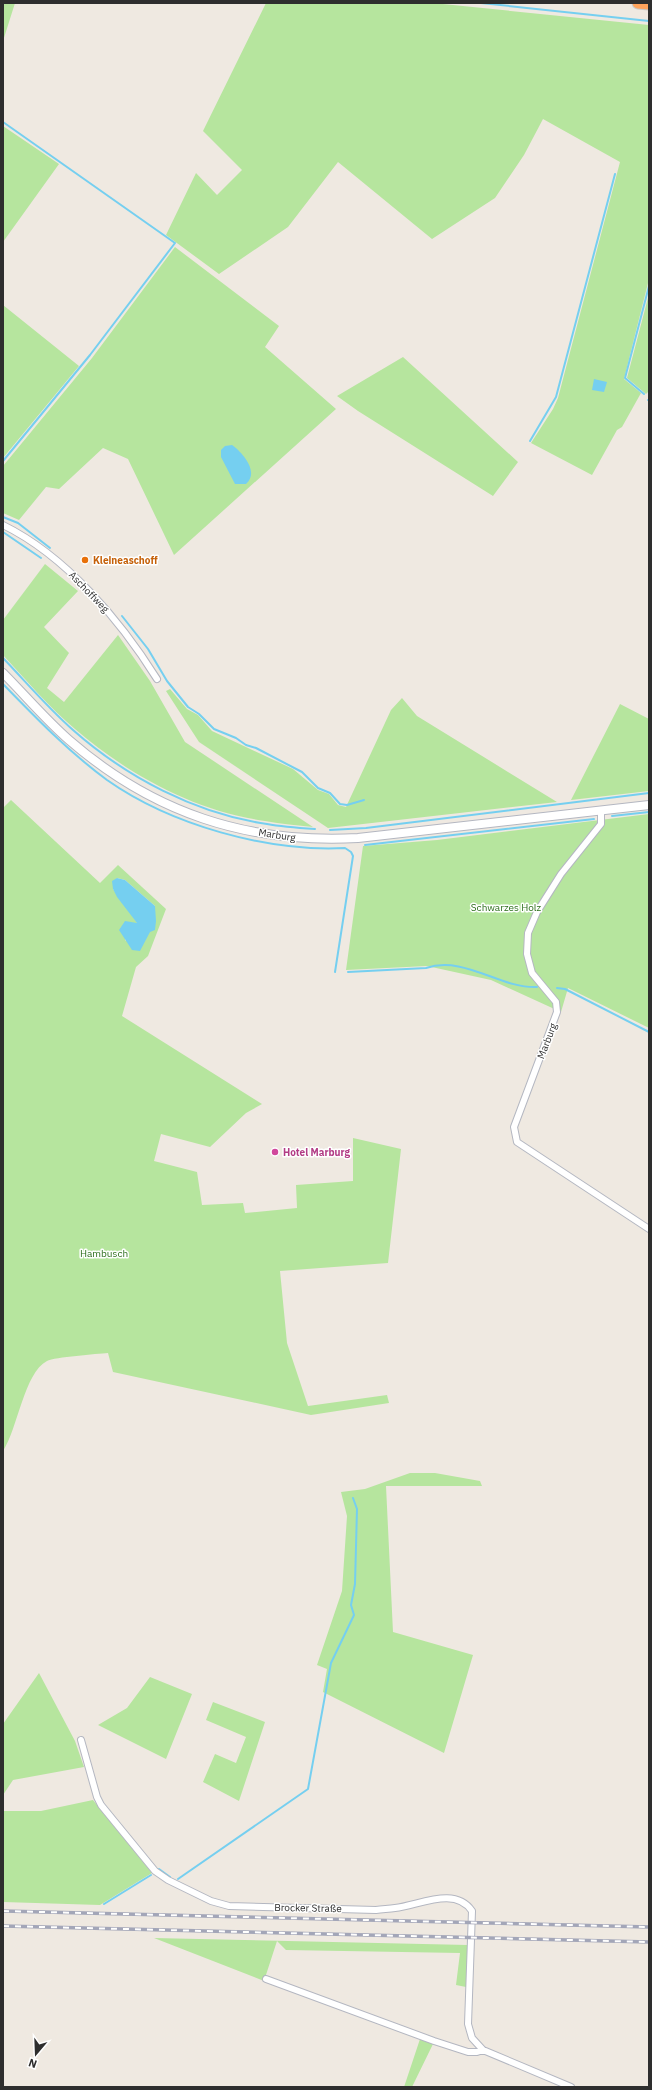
<svg xmlns="http://www.w3.org/2000/svg" width="652" height="2090" font-family="'IBM Plex Sans',sans-serif">
<style>
.green{fill:#b6e59e;fill-rule:evenodd}
.water{fill:#75cff0}
.lines{fill:none;stroke-linecap:round;stroke-linejoin:round}
.stream{stroke:#75cff0;stroke-width:2}
.minor-casing{stroke:#b4b7c1;stroke-width:8}
.tertiary-casing{stroke:#b4b7c1;stroke-width:10}
.motorway-casing{stroke:#c9c9c9;stroke-width:13}
.minor{stroke:#fff;stroke-width:6}
.tertiary{stroke:#fff;stroke-width:8}
.motorway{stroke:#ffa35c;stroke-width:11}
.rail-casing{stroke:#a3a6b8;stroke-width:3.5}
.rail{stroke:#fff;stroke-width:2;stroke-dasharray:6;stroke-linecap:butt}
.food-dot{fill:#e8710a;stroke:#fff;stroke-width:1.5}
.hotel-dot{fill:#d1479c;stroke:#fff;stroke-width:1.5}
.labels{text-anchor:middle;dominant-baseline:central;stroke-width:3;stroke-linejoin:round;paint-order:stroke}
.food-label{font-size:10px;font-weight:bold;fill:#c56008;stroke:#fff;text-anchor:start}
.street-label{font-size:10px;fill:#2e2e2e;stroke:#fff}
.park-label{font-size:10px;fill:#2c6e1b;stroke:#fff}
.hotel-label{font-size:10px;font-weight:bold;fill:#b23c85;stroke:#fff;text-anchor:start}
</style>
<rect width="100%" height="100%" fill="#efe9e1"/>
<path class="green" d="M3,3h12l-12,38z
M266,3h167l216,22v254l-25,100 17,14 -19,34 -5,3 -25,45 -61,-32 22,-34 5,-11 62,-236 -77,-43 -19,36 -29,43 -63,41 -94,-77 -50,65 -69,47 -53,-39 30,-62 21,22 25,-25 -39,-39z
M3,126l56,38 -56,78z
M175,247l104,79 -14,21 71,62 -162,146 -46,-96 -25,-11 -44,41 -13,-2 -27,33 -16,-7v-47l89,-108z
M649,294v97l-3,3 -19,-16z
M3,305l76,61 -76,92z
M403,357l115,105 -25,34 -135,-85 -21,-15z
M45,564l33,27 -34,36 25,26 -22,35 17,14 54,-67 32,46 35,61 128,85c-16,-2 -32,-3 -48,-6 -71,-10 -136,-46 -190,-92 -26,-22 -49,-49 -72,-74v-35z
M170,689l17,20 11,6 14,16 81,38 25,21 11,4 9,11 8,2 45,-97 11,-12 15,18 140,86 -229,26 -129,-86 -33,-51z
M620,704l29,15v72l-78,9z
M11,800l89,83 18,-18 48,44 -18,47 -12,11 -14,49 140,88 -16,9 -36,34 -49,-13 -7,27 43,11 5,33 41,-2 2,10 52,-5 -1,-23 57,-4v-43l48,11 -13,114 -108,8 7,72 21,63 79,-11 2,8 -78,12 -198,-43 -5,-19c-11,1 -53,4 -61,8 -23,12 -29,67 -44,90v-643zM117,878l8,2 30,26 -30,35v-19l13,2 -25,-35z
M649,814v214l-81,-40 -7,24 -70,-32 -64,-14 -81,4 17,-124 74,-6z
M410,1473h25l45,8 2,5h-96l7,146 80,23 -29,98 -121,-61 4,-23 -10,-4 25,-74 5,-75 -6,-24 24,-3z
M39,1673l36,68 9,26 -71,13 -10,15v-71z
M150,1677l42,17 -26,65 -68,-34 29,-17z
M213,1702l52,20 -26,79 -36,-19 12,-28 21,9 10,-26 -40,-17z
M93,1800l59,73 -52,32 -97,-3v-91h38z
M154,1938l314,7 -2,42 -10,-2 4,-32 -174,-3 -9,-9 -13,40z
M420,2039l13,5 -21,43h-8z"/>
<path class="water" d="M594,379l13,3 -3,10 -12,-2z
M232,445c10,7 28,27 14,39h-11l-14,-27v-7l4,-4z
M117,878l8,2 30,26 1,15 -1,9 -5,2 -10,19 -8,-1 -13,-20 6,-9 12,2 -20,-26 -4,-8 -1,-8z"/>
<g class="lines">
<path class="stream" d="M481,3l168,18
M3,122l172,121 -85,112 -87,106
M644,394l-19,-16 24,-92
M648,400h1
M530,441l26,-44 59,-223
M3,517l15,6 32,25
M3,532l38,26
M122,616l26,33 19,32 21,26 11,7 15,15 22,9 10,7 10,3 46,24 16,16 12,5 10,11 7,1 17,-5
M3,658c23,24 45,50 70,72 53,47 123,84 194,94 16,3 32,4 48,5
M3,684c33,34 66,68 104,96 64,45 160,72 238,68l6,4 2,4 -18,116
M612,816l37,-4
M330,830l36,-2 283,-35
M365,845l229,-26
M348,972l78,-4c38,-13 75,21 111,19
M557,988l8,1 84,43
M159,1869l11,8
M178,1879l130,-90 23,-126 23,-48 -3,-10 4,-21 2,-75 -4,-11
M104,1904l47,-29"/>
<g class="minor-casing">
<path id="minor" d="M3,525c63,31 117,95 154,154
M601,811v13l-40,50 -24,38 -9,21 -1,21 5,19 24,29 1,10 -43,115 3,15 132,87
M81,1740l16,57 4,8 54,66 13,9 43,21 18,5 147,4c7,-1 13,-1 19,-2 25,-3 60,-22 77,3l-4,113 4,14 11,12 88,37
M266,1979l168,62 34,11h9l6,-2"/>
</g>
<g class="tertiary-casing">
<path id="tertiary" d="M3,673c22,22 42,46 66,67 84,73 178,104 289,98l291,-33"/>
</g>
<g class="motorway-casing">
<path id="motorway" d="M638,3l11,1"/>
</g>
<use href="#minor" class="minor"/>
<use href="#tertiary" class="tertiary"/>
<use href="#motorway" class="motorway"/>
<g class="rail-casing">
<path id="rail" d="M3,1911l646,16
M3,1926l646,16"/>
</g>
<use href="#rail" class="rail"/>
</g>
<circle class="food-dot" cx="85" cy="560" r="4"/>
<circle class="hotel-dot" cx="275" cy="1152" r="4"/>
<g class="labels">
<g class="food-label">
<text x="93" y="560">Kleineaschoff</text>
</g>
<g class="street-label">
<text transform="translate(89 592) rotate(46)">Aschoffweg</text>
<text transform="translate(277 835) rotate(9)">Marburg</text>
<text transform="translate(547 1041) rotate(-69)">Marburg</text>
<text transform="translate(308 1908) rotate(1)">Brocker Straße</text>
</g>
<g class="park-label">
<text x="506" y="907">Schwarzes Holz</text>
<text x="104" y="1253">Hambusch</text>
</g>
<g class="hotel-label">
<text x="283" y="1152">Hotel Marburg</text>
</g>
</g>
<rect width="652" height="2090" fill="none" stroke="#2e2e2e" stroke-width="8"/>
<g transform="translate(36 2054) rotate(199)" stroke="#ffffff" stroke-width="3" paint-order="stroke">
<path d="M0-3L7 15L0 10L-7 15Z" fill="#2e2e2e"/>
<text y="-6" font-size="11" font-weight="bold" text-anchor="middle" fill="#2e2e2e">N</text>
</g>
</svg>
